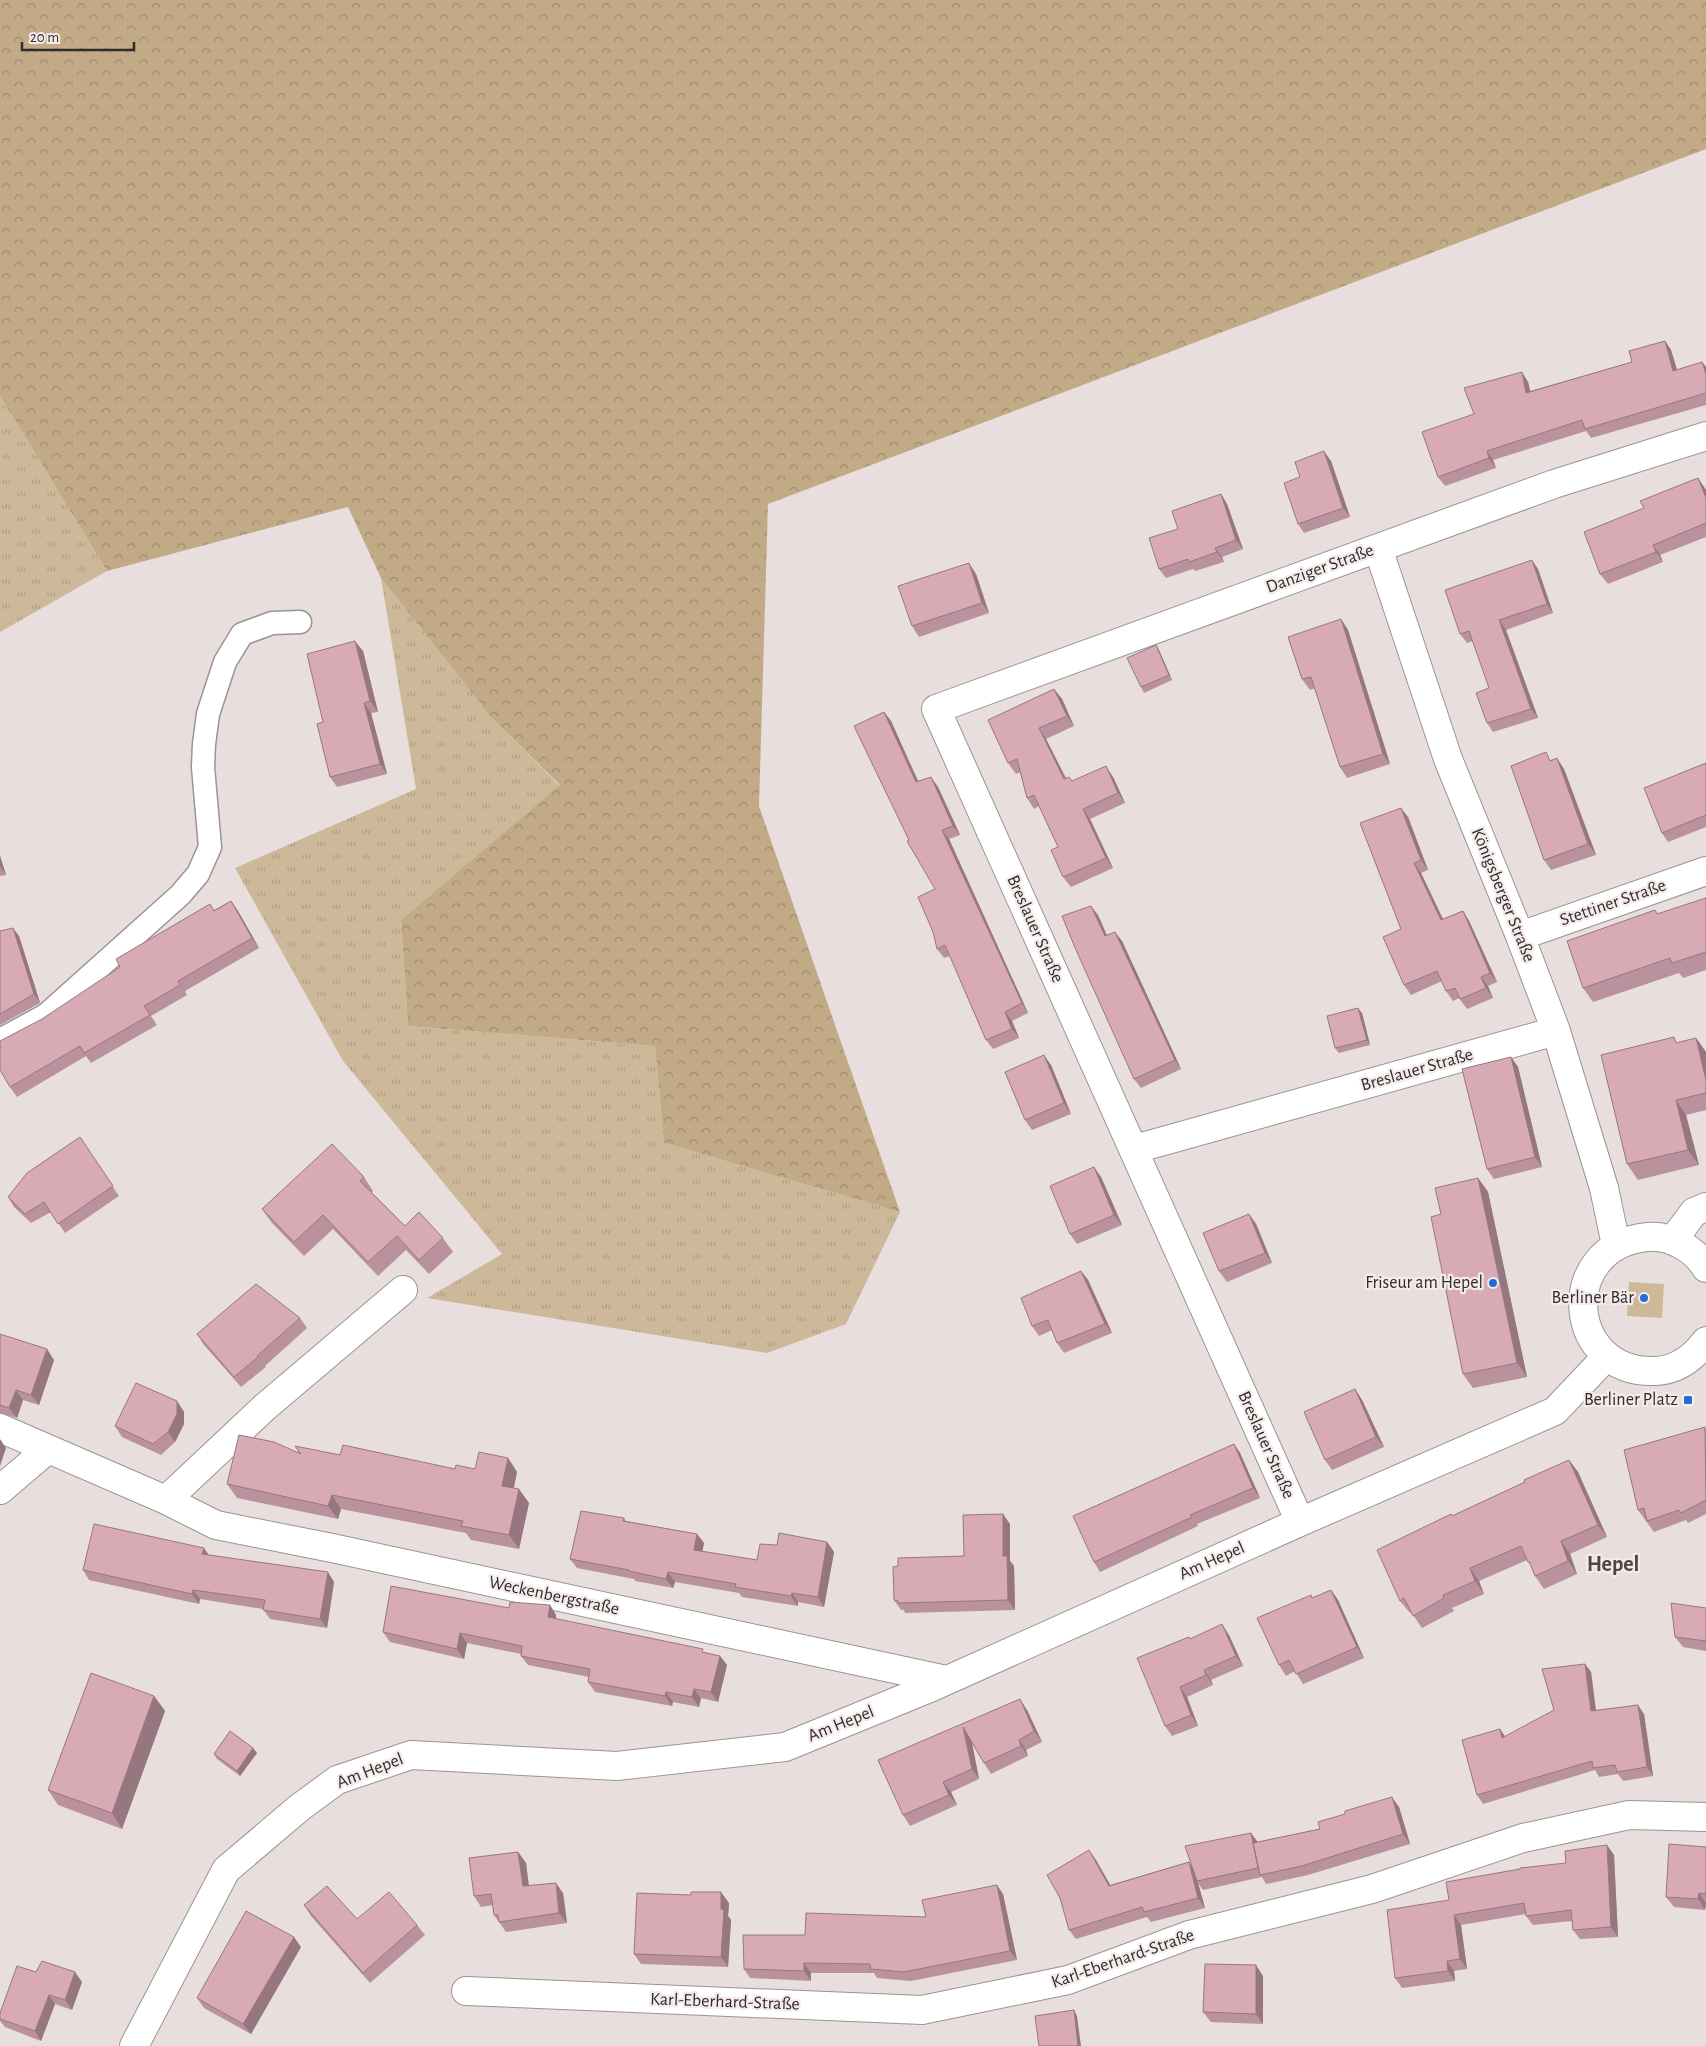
<svg xmlns="http://www.w3.org/2000/svg" width="1706" height="2046" font-family="'Alegreya Sans',sans-serif">
<style>
.grass{fill:url(#grass-tufts)}
.forest{fill:url(#forest-crowns)}
.green{fill:#cdb99a}
.lines{fill:none;stroke-linecap:round;stroke-linejoin:round}
.service-casing{stroke:#9b9492;stroke-width:25}
.minor-casing{stroke:#9b9492;stroke-width:30}
.service{stroke:#fff;stroke-width:22}
.minor{stroke:#fff;stroke-width:28}
.wall{fill:#ba929d}
.shaded-wall{fill:#97777f}
.building{fill:#d8aab6;stroke:#97777f}
.poi-dot{fill:#246cd8;stroke:#f4ebea;stroke-width:2}
.labels{text-anchor:middle;dominant-baseline:central;stroke-width:4.5;stroke-linejoin:round;paint-order:stroke}
.street-label{font-size:18px;fill:#302c2c;stroke:#f4ebea}
.poi-label{font-size:18px;fill:#302c2c;stroke:#f4ebea;text-anchor:end}
.district-label{font-size:22px;font-weight:bold;fill:#4c4645;stroke:#f4ebea}
</style>
<defs>
<pattern id="grass-tufts" width="24" height="20" patternUnits="userSpaceOnUse" patternTransform="scale(1.25)"><rect width="24" height="20" fill="#cdb99a"/><path d="M3 7l-1-3M5 7V3M7 7l1-3M15 17l-1-3M17 17v-4M19 17l1-3" fill="none" stroke="#b09f85"/></pattern>
<pattern id="forest-crowns" width="20" height="18" patternUnits="userSpaceOnUse" patternTransform="scale(1.25)"><rect width="20" height="18" fill="#c2aa86"/><path d="M2 6a3 3 0 1 1 6 0M12 15a3 3 0 1 1 6 0" fill="none" stroke="#9e8b6e"/></pattern>
</defs>
<rect width="100%" height="100%" fill="#e7dedd"/>
<path class="grass" d="M0,396l107,175 -107,61z
M381,578l110,139 69,69 -159,134 7,106 247,20 9,97 236,69 -54,112 -79,29 -340,-55 75,-44 -159,-193 -108,-193 181,-79z"/>
<path class="forest" d="M0,0h1706v149l-938,355 -9,302 141,406 -236,-69 -9,-97 -247,-20 -7,-106 159,-135 -69,-68 -110,-139 -33,-71 -241,64 -107,-175z"/>
<path class="green" d="M1629,1282l35,2 -2,34 -35,-2z"/>
<g class="lines">
<g class="service-casing">
<path id="service" d="M0,1040l46,-25 134,-120 18,-21 12,-27 -7,-80 1,-23 4,-30 17,-52 17,-28 30,-11 28,-1"/>
</g>
<g class="minor-casing">
<path id="minor" d="M1378,548l70,211 72,177 36,95 48,157 12,57
M1520,936l186,-65
M1135,1149l421,-118
M1673,1240l21,-28 12,-5
M1706,1268c-11,-19 -36,-33 -58,-31 -92,8 -83,138 8,134 21,-1 38,-14 50,-30
M0,1428l166,72 50,25 116,23 614,132
M0,1490l48,-41
M166,1500l99,-93 138,-117
M1300,1522l-364,-813 618,-225 152,-48
M466,1991l456,19 146,-30 121,-45 183,-46 151,-51 106,-23 77,2
M134,2046l92,-176 73,-62 38,-28 74,-25 206,11 168,-19 147,-60 368,-165 255,-111 52,-55"/>
</g>
<use href="#service" class="service"/>
<use href="#minor" class="minor"/>
</g>
<path class="wall" d="M1665,341l6,9 6,20 25,-8 4,5v38l-115,33 -5,-7 -93,29 3,8 -51,18 -7,-9 36,-63 54,-32 2,9 102,-29z
M1331,461l19,56 -46,16 -6,-9 2,-47z
M1698,478l8,12v47l-46,18 3,7 -55,22 -8,-10 44,-66z
M1221,494l6,10 16,45 -21,8 2,5 -29,9 -2,-2 -27,9 -7,-9 19,-40z
M1538,569l15,44 -47,17 32,88 -45,14 -6,-9 2,-35 -16,-47 -6,2 -7,-9z
M976,574l13,39 -70,24 -7,-11z
M1341,619l7,11 42,134 -43,14 -7,-11 -25,-79 -5,2 -8,-11z
M1156,645l3,5 13,30 -28,13 -3,-6z
M363,651l15,61 -7,1 16,61 -50,13 -7,-10 -7,-55z
M1054,689l8,10 12,27 -28,13 20,39 6,3 41,-4 12,26 -35,16 23,49 -42,19 -8,-10 -5,-30 -19,-41 -5,3 -7,-11 -7,-26 -4,2 -8,-11z
M884,712l7,9 27,61 20,5 22,48 -11,4 79,174 -16,8 7,17 -26,11 -7,-9 -36,-84 -6,2 -7,-9 -2,-60 -26,-49z
M1552,760l12,9 32,86 -45,15 -7,-10z
M1706,763v64l-38,15 -6,-9z
M1408,817l20,53 -7,3 22,46 20,-8 6,10 28,61 -9,4 5,12 -26,11 -8,-11 -6,3 -7,-10 -4,-10 -31,14 -7,-10 -3,-56z
M0,856l6,19 -6,1z
M1706,898v72l-23,8 -4,-5 -86,29 -10,-14 72,-78 3,4z
M231,901l7,10 21,37 -74,43 2,4 -36,21 6,9 -66,38 -5,-7 -69,41 -7,-10 32,-68 172,-109z
M1098,915l9,20 15,6 59,128 -40,19 -7,-9z
M0,931l19,5 21,67 -40,22z
M1362,1013l8,32 -31,8 -4,-5z
M1696,1038l10,14v58l-20,5 13,50 -61,15 -11,-16 51,-122z
M1511,1057l7,10 24,100 -48,12 -7,-10z
M1051,1065l20,49 -39,16 -7,-10z
M80,1137l39,59 -54,37 -14,-21 -20,11 -17,-16 -6,-10z
M364,1177l9,14 -1,2 33,33 38,12 10,14 -24,22 -23,-24 -28,26 -45,-47 -29,27 -32,-33 -10,-14z
M1101,1177l21,48 -45,19 -7,-10z
M1478,1178l10,14 39,185 -54,11 -10,-14 -22,-160z
M1249,1214l7,10 16,39 -45,19 -8,-11z
M1081,1271l7,9 24,53 -48,20 -7,-10 -5,-13 -13,6 -7,-10z
M300,1318l7,10 -42,38 1,1 -25,20 -37,-42 -7,-11z
M0,1334l54,26 -15,45 -16,-5 -6,18 -17,-5z
M1355,1389l7,11 22,47 -52,23 -7,-10z
M177,1401l7,11v12l-9,18 -14,13 -39,-18 -7,-11z
M1706,1428v86l-18,9 -2,-3 -32,12 -16,-22z
M1234,1444l6,9 20,45 -63,26 1,2 -98,46 -6,-10z
M295,1446l45,9 115,14h20l33,-11 9,14 -3,16 15,15 -10,46 -48,-9 -5,-7 -125,-24 -3,10 -101,-21 -10,-14 72,-31z
M1569,1460l9,12 29,65 -37,17 7,20 -33,15 -9,-13 -4,-10 -4,-6 -48,21 5,13 -32,14 2,3 -32,17 -11,-16 -1,1 -10,-12 52,-85 73,-34z
M624,1518l2,3 71,13 7,9 -2,8 55,9 20,-15 50,-3 7,10 -10,55 -26,-5v4l-56,-9 -3,-4 -64,-11 -2,6 -38,-7 -1,-2 -57,-11 -7,-9z
M1010,1524v37l4,5 1,44 -110,3 -1,-3h-3l-7,-10 70,-44z
M208,1555l126,27 -7,46 -57,-9 -7,-10 -63,-10 -1,5 -110,-24 -6,-10z
M1331,1590l7,10 26,58 -61,26 -8,-13 -9,5 -7,-11 32,-70 2,3z
M550,1605l6,10v4l164,37 7,9 -9,37 -17,-4 -2,9 -26,-5 -1,4 -77,-14 -7,-10 1,-5 -61,-12 -7,-9v-2l-54,-11 -3,16 -74,-17 -7,-10 126,-24z
M1706,1608v43l-23,-4 -8,-10z
M1229,1635l14,31 -32,14 2,5 -26,12 11,29 -26,10 -7,-10 25,-87z
M1585,1664l6,8 5,38 48,4 9,62 -30,5 -5,-7 -19,3 -4,-7 -112,34 -6,-9 23,-66 5,8 49,-27z
M154,1696l11,15 -43,118 -64,-24 -10,-15z
M1027,1710l15,32 -16,8 2,6 -37,18 -7,-11 -13,-22 8,38 -28,13 6,13 -47,21 -7,-11 -25,-55z
M253,1748l4,5 -17,23 -23,-17 -3,-5z
M1399,1807l11,37 -102,31 -42,9 -4,-7 -59,13 -5,-7 7,25 -54,14 -4,-5 -71,22 -7,-9 27,-70 14,25 79,-23 3,6 59,-35 6,9 63,-13z
M1706,1847v56l-1,7 -31,-3 -8,-10z
M518,1852l8,11 3,23 34,7 4,30 -61,9 -12,-17 -1,-10 -12,2 -7,-11z
M1614,1855l4,82 -38,2 -7,-9 -1,-9 -39,4 -7,-9v-2l-65,11 6,44 -13,2 1,10 -53,7 -7,-10 54,-78 117,-37z
M1003,1894l14,66 -106,21 -34,-3 -3,-5h-63v8l-61,-3 -6,-9 61,-34 121,-18z
M729,1903l-1,13 3,4 -3,47 -87,-3 -7,-10z
M304,1905l53,14 60,6 8,10 -55,48 -59,-67z
M301,1947l-50,87 -47,-26 -7,-10z
M36,1972l46,10 -10,28 -17,-6 -14,37 -36,-14 -5,-6v-8z
M1263,1976v48l-52,-2 -8,-10z"/>
<path class="shaded-wall" d="M1665,341l6,9 9,30 -7,-9z
M1702,362l4,5v7z
M1522,372l6,10 5,20 -7,-9z
M1324,451l7,10 19,56 -7,-9z
M1487,451l6,9 3,8 -7,-10z
M1698,478l8,12v8z
M1221,494l6,10 16,45 -7,-9z
M1653,545l7,10 3,7 -7,-10z
M1215,548l7,9 2,5 -7,-10z
M1532,560l6,9 15,44 -6,-9z
M969,563l7,11 13,39 -7,-10z
M1341,619l7,11 42,134 -7,-10z
M1499,620l7,10 32,88 -7,-9z
M355,641l8,10 15,61 -8,-11z
M1156,645l3,5 13,30 -3,-5z
M1054,689l8,10 12,27 -7,-10z
M364,703l7,10 16,61 -7,-10z
M884,712l7,9 32,71 -7,-10z
M1039,728l7,11 25,50 -7,-10z
M1557,758l7,11 32,86 -8,-11z
M1106,766l7,11 12,26 -7,-10z
M931,777l7,10 22,48 -7,-9z
M1401,808l7,9 20,53 -7,-10z
M1083,809l7,10 23,49 -7,-10z
M942,830l7,9 79,174 -6,-10z
M0,856l6,19 -6,-9z
M1414,863l7,10 27,57 -7,-10z
M231,901l7,10 21,37 -7,-10z
M1091,906l7,9 13,31 -6,-10z
M1463,911l6,10 28,61 -7,-9z
M13,928l6,8 21,67 -6,-9z
M1115,932l7,9 59,128 -6,-9z
M1481,977l7,9 5,12 -7,-10z
M1358,1008l4,5 8,32 -3,-5z
M1005,1012l7,9 7,17 -7,-9z
M1696,1038l10,14v28z
M1044,1055l7,10 20,49 -7,-11z
M1511,1057l7,10 24,100 -7,-10z
M1676,1100l10,15 13,50 -11,-15z
M1094,1167l7,10 21,48 -8,-10z
M1478,1178l10,14 39,185 -10,-14z
M1249,1214l7,10 16,39 -7,-10z
M1081,1271l7,9 24,53 -7,-9z
M47,1349l7,11 -15,45 -8,-10z
M1355,1389l7,11 22,47 -8,-10z
M16,1390l7,10 -6,18 -8,-10z
M177,1401l7,11v12l-9,18 -7,-10z
M0,1439l6,9 -6,18z
M1234,1444l6,9 20,45 -7,-10z
M508,1458l9,14 -6,28 -9,-14z
M1569,1460l9,12 29,65 -9,-12z
M519,1489l10,14 -10,46 -10,-14z
M332,1495l9,14 -3,10 -10,-13z
M1003,1514l7,10v37l4,5 1,44 -7,-10 -5,-44z
M697,1534l7,9 -3,16 -7,-9z
M1561,1541l9,13 7,20 -9,-13z
M827,1542l7,10 -10,55 -6,-10z
M204,1548l7,10 -9,-4z
M1470,1568l9,13 5,13 -9,-13z
M328,1572l6,10 -7,46 -7,-9z
M668,1572l7,10 -2,6 -7,-9z
M193,1590l7,9 -1,5 -7,-10z
M1331,1590l7,10 26,58 -7,-11z
M792,1593l6,9v4l-7,-10z
M550,1605l6,10 -1,12 -7,-10z
M1222,1624l7,11 14,31 -7,-10z
M460,1633l7,10 -3,16 -7,-10z
M720,1656l7,9 -9,37 -7,-10z
M1585,1664l6,8 6,48 -6,-9z
M1204,1670l7,10 2,5 -7,-10z
M1180,1687l7,10 11,29 -7,-11z
M694,1689l7,9 -2,9 -7,-10z
M666,1692l7,10 -1,4 -7,-10z
M154,1696l11,15 -43,118 -10,-16z
M1020,1699l7,11 15,32 -8,-11z
M1638,1705l6,9 9,62 -6,-9z
M963,1727l8,10 8,42 -7,-10z
M1500,1729l6,9h-4z
M1019,1740l7,10 2,6 -7,-10z
M253,1748l4,5 -17,23 -3,-5z
M943,1782l8,10 6,13 -8,-10z
M1392,1797l7,10 11,37 -7,-10z
M1251,1833l6,8 6,33 -5,-6z
M1607,1845l7,10 4,82 -7,-10z
M1089,1850l7,10 20,35 -7,-9z
M518,1852l8,11 4,34 -7,-11z
M1189,1862l6,10 2,9 1,2 7,25 -7,-10z
M556,1883l7,10 4,30 -8,-10z
M997,1885l6,9 14,66 -7,-9z
M721,1892l8,11 -1,13 3,4 -3,47 -7,-10z
M1699,1893l7,10 -1,7 -7,-11z
M1454,1915l7,10 6,44 -7,-10z
M294,1937l7,10 -50,87 -8,-10z
M1447,1961l7,10 1,10 -7,-10z
M804,1963l7,10v8l-7,-10z
M1256,1965l7,11v48l-7,-10z
M75,1972l7,10 -10,28 -7,-10z
M49,1995l6,9 -14,37 -6,-10z
M1074,2010l3,6 4,30h-3z"/>
<path class="building" d="M1665,341l8,30 29,-9 4,12v19l-121,36 -3,-9 -95,31 2,7 -51,19 -16,-45 52,-18 -10,-26 58,-16 4,21 106,-31 -3,-11z
M1324,451l19,57 -45,16 -14,-41 16,-6 -5,-15z
M1698,478l8,20v25l-53,22 3,7 -56,22 -16,-42 60,-24 -4,-7z
M1221,494l15,46 -21,8 2,4 -28,10 -1,-3 -29,10 -10,-31 29,-9 -6,-18z
M1532,560l15,44 -48,16 32,89 -44,14 -11,-30 13,-5 -20,-57 -9,3 -15,-44z
M969,563l13,40 -70,23 -14,-40z
M1341,619l42,135 -43,13 -29,-90 -9,2 -14,-42z
M355,641l15,60 -6,2 16,61 -50,13 -13,-53 6,-2 -16,-68z
M1156,645l13,30 -28,12 -14,-29z
M1054,689l13,27 -28,12 25,51 5,-2 3,4 34,-15 12,27 -35,16 23,49 -43,19 -12,-27 7,-3 -24,-52 -7,3 -10,-39 -9,4 -20,-43z
M884,712l32,70 15,-5 22,49 -11,4 80,173 -17,9 7,17 -26,11 -41,-95 -8,4 -4,-17 -15,-35 17,-8 -28,-48 2,-1 -55,-114z
M1546,752l4,9 7,-3 31,86 -44,16 -33,-94z
M1706,763v52l-44,18 -18,-45z
M1401,808l20,52 -7,3 27,57 22,-9 27,62 -9,4 5,11 -26,11 -5,-11 -9,3 -9,-20 -33,14 -21,-48 18,-8 -41,-106z
M1706,898v54l-34,11 -2,-5 -87,30 -16,-47 88,-31 2,4z
M231,901l21,37 -74,43 2,4 -36,21 6,9 -66,38 -4,-7 -70,41 -10,-17v-22l1,-1 -1,-2v-4l42,-22 78,-52 -4,-8 94,-55 4,7z
M1091,906l14,30 10,-4 60,128 -41,19 -58,-129 -14,-34z
M13,928l21,66 -34,20v-83z
M1358,1008l9,32 -32,8 -8,-32z
M1674,1037l2,6 20,-5 10,42v13l-30,7 12,50 -61,14 -26,-109z
M1044,1055l20,48 -39,17 -20,-48z
M1511,1057l24,100 -48,12 -25,-100z
M80,1137l33,49 -55,38 -14,-22 -19,12 -17,-17 19,-24z
M332,1144l32,33 -4,4 45,45 14,-14 24,26 -24,22 -22,-24 -29,26 -45,-47 -29,27 -32,-33z
M1094,1167l20,48 -44,19 -20,-48z
M1478,1178l39,185 -54,11 -32,-157 10,-3 -6,-26z
M1249,1214l16,39 -46,18 -16,-38z
M1081,1271l24,53 -48,19 -9,-23 -16,6 -11,-28z
M256,1284l44,34 -43,38 1,1 -24,20 -37,-43z
M0,1334l47,15 -16,46 -15,-5 -7,18 -9,-3z
M136,1383l41,18v13l-9,18 -15,12 -38,-18z
M1355,1389l21,48 -51,23 -21,-48z
M1705,1427l1,73 -25,13 -2,-3 -32,11 -3,-13 -6,2 -14,-60z
M239,1435l35,7 27,12 -6,-8 45,9 3,-10 112,24 1,-4 19,4 4,-17 29,6 -6,28 17,3 -10,46 -48,-9 2,-5 -131,-26 -4,11 -101,-22z
M1234,1444l19,44 -63,27 2,2 -98,45 -21,-46z
M1569,1460l29,65 -37,16 7,20 -33,15 -6,-15 -1,1 -7,-16 -51,22 5,13 -32,14 1,3 -31,18 -9,-18 -4,3 -23,-51 74,-36 1,2 73,-34 -1,-2z
M581,1511l43,7 -1,3 74,13 -3,16 63,10 3,-16 17,1 2,-12 48,9 -9,55 -26,-4 -1,3 -56,-9 1,-3 -68,-12 -2,7 -37,-8v-1l-59,-11z
M1003,1514v42h4l1,44 -109,3 -1,-2 -4,-1 -1,-33 5,-1v-8l66,-2 -1,-41z
M94,1524l110,24 -2,6 126,18 -8,47 -57,-9 2,-10 -72,-10 -1,4 -109,-24z
M391,1586l118,22 1,-6 40,3 -2,12 155,32 -1,3 18,4 -9,36 -17,-3 -2,8 -26,-5 -1,4 -77,-14 2,-13 -69,-13 1,-10 -62,-13 -3,16 -74,-17z
M1331,1590l26,57 -61,27 -7,-14 -10,5 -22,-47 54,-23 1,3z
M1671,1603l35,5v33l-31,-4z
M1222,1624l14,32 -32,14 2,5 -26,12 11,28 -26,11 -28,-68 52,-21 1,2z
M1585,1664l6,47 47,-6 9,62 -30,5 -2,-7 -22,3 -1,-7 -115,34 -15,-55 38,-11 2,9 52,-28 -12,-41z
M91,1673l63,23 -42,117 -64,-23z
M1020,1699l14,32 -15,9 2,6 -37,17 -21,-36 9,42 -29,13 6,13 -46,20 -25,-55z
M230,1731l23,17 -16,23 -23,-17z
M1392,1797l11,37 -101,32 -42,9 -7,-32 67,-14 -2,-7 27,-8v-3z
M1251,1833l7,35 -61,13 -12,-35z
M1669,1844l37,3v47l-7,-1 -1,6 -32,-2z
M1607,1845l4,82 -38,3 -2,-20 -45,6 -2,-13 -70,12 6,44 -13,2 1,10 -53,7 -8,-68 62,-10 -3,-18 74,-13v-1l46,-5 -1,-12z
M1089,1850l20,36 80,-24 9,36 -54,14 -2,-5 -73,23 -9,-32 -13,-23z
M518,1852l5,34 33,-3 3,30 -60,9 -1,-7h-4l-3,-21 -17,2 -5,-38z
M997,1885l13,66 -106,21 -33,-3 -1,-5 -66,-1v8l-60,-2 -1,-34h62l1,-22 120,4 -4,-17z
M327,1886l30,33 32,-27 28,33 -54,48 -59,-68z
M691,1892h30v17l3,1 -3,47 -87,-3 3,-61 54,2z
M246,1911l48,26 -51,87 -46,-26z
M42,1961l33,11 -10,28 -16,-5 -14,36 -35,-12v-6l17,-47 19,6z
M1205,1964l51,1v49l-53,-2z
M1074,2010l4,36h-39l-4,-30z"/>
<g class="poi-dot">
<circle cx="1493" cy="1283" r="5"/>
<circle cx="1644" cy="1298" r="5"/>
<rect x="1683" y="1395" width="10" height="10" rx="2.5"/>
</g>
<g class="labels">
<g class="street-label">
<text transform="translate(1320 569) rotate(-20)">Danziger Straße</text>
<text transform="translate(1503 895) rotate(68)">Königsberger Straße</text>
<text transform="translate(1613 903) rotate(-19)">Stettiner Straße</text>
<text transform="translate(1035 929) rotate(66)">Breslauer Straße</text>
<text transform="translate(1417 1070) rotate(-16)">Breslauer Straße</text>
<text transform="translate(1266 1445) rotate(66)">Breslauer Straße</text>
<text transform="translate(1212 1561) rotate(-24)">Am Hepel</text>
<text transform="translate(554 1596) rotate(12)">Weckenbergstraße</text>
<text transform="translate(841 1724) rotate(-22)">Am Hepel</text>
<text transform="translate(370 1771) rotate(-21)">Am Hepel</text>
<text transform="translate(1123 1959) rotate(-19)">Karl-Eberhard-Straße</text>
<text transform="translate(725 2002) rotate(2)">Karl-Eberhard-Straße</text>
</g>
<g class="poi-label">
<text x="1483" y="1283">Friseur am Hepel</text>
<text x="1634" y="1298">Berliner Bär</text>
<text x="1678" y="1400">Berliner Platz</text>
</g>
<g class="district-label">
<text x="1613" y="1564">Hepel</text>
</g>
</g>
<path d="M22 42v8h112v-8" fill="none" stroke="#302c2c" stroke-width="2.5"/>
<text x="30" y="42" font-size="15" fill="#302c2c" stroke="#f4ebea" stroke-width="4" paint-order="stroke">20 m</text>
</svg>
